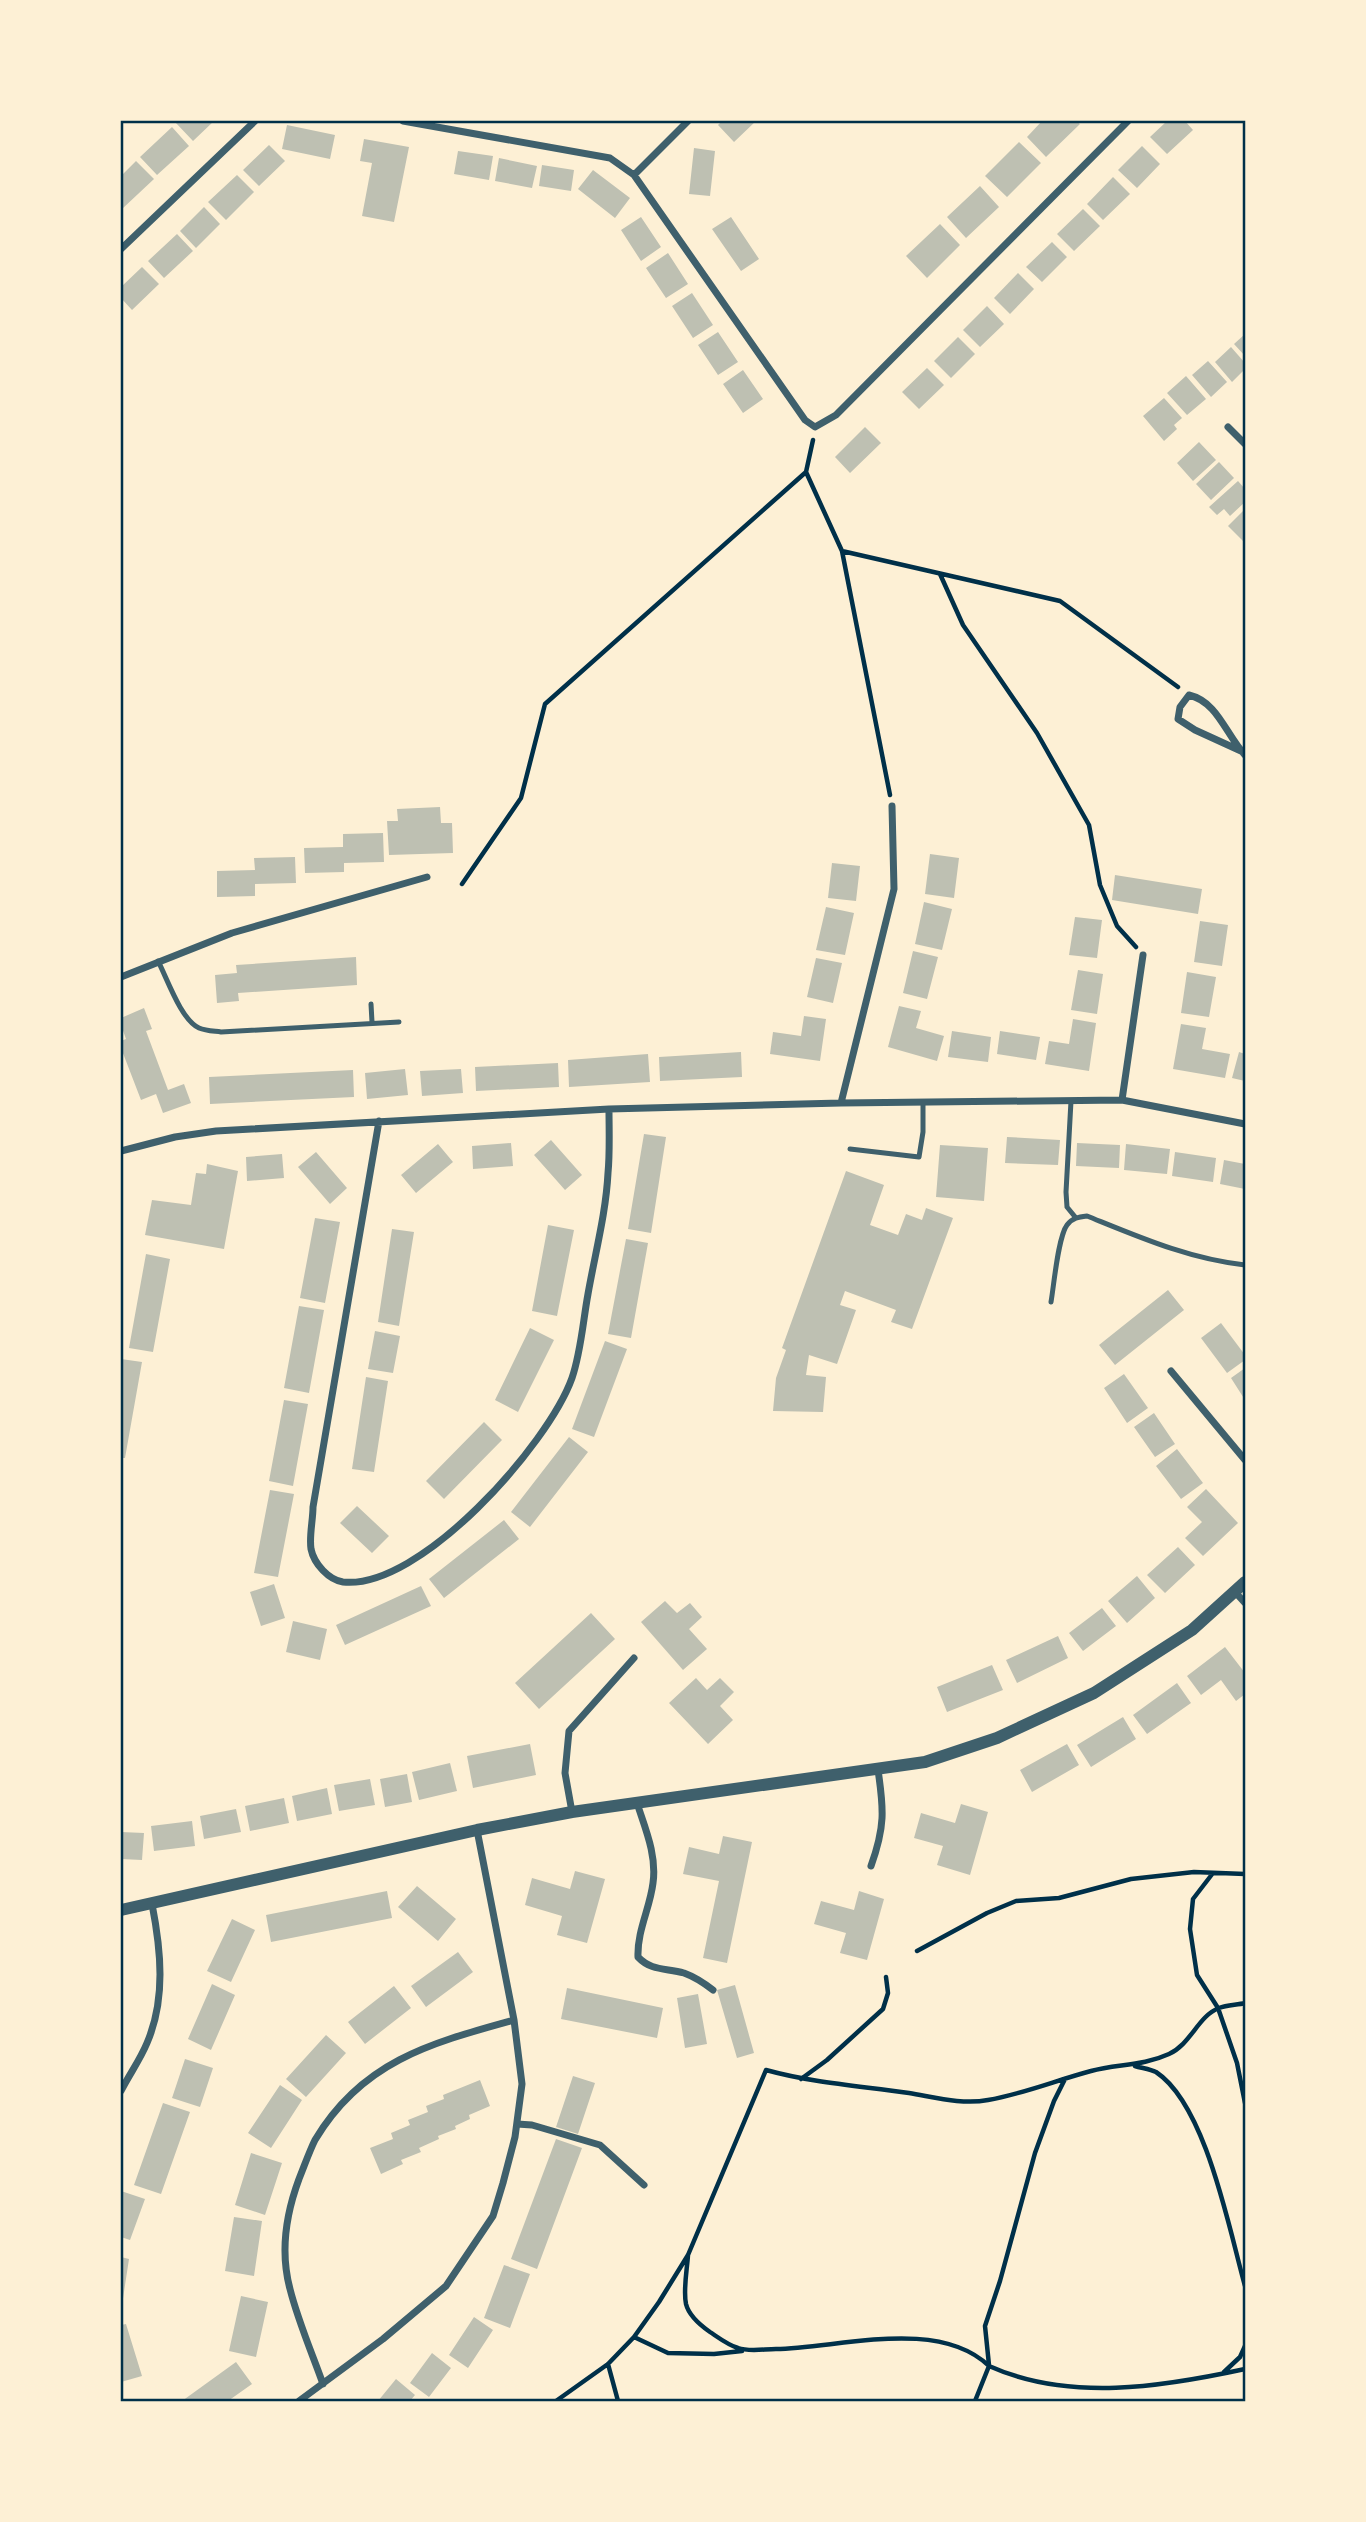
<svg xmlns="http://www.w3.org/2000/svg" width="1366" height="2522" font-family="'Nunito Sans',sans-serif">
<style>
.building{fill:#bec0b2}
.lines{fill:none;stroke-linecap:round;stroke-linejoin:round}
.path{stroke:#003049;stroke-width:4.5}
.service{stroke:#3f606c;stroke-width:5}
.minor{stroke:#3f606c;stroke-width:7}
.tertiary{stroke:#3f606c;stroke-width:12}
.neatline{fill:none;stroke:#003049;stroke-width:2.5}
</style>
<rect width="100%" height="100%" fill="#fdf0d5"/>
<path class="building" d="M177,121h37l-21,20 -18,-19z
M722,121h34l-22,21 -16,-17z
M1042,121h34l4,3 -34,33 -19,-20z
M1167,121h18l8,9 -26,24 -17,-17z
M287,125l48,10 -5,24 -48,-10z
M172,127l17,19 -32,29 -17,-18z
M364,139l45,8 -15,75 -32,-6 10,-53 -12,-2z
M1019,142l22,21 -34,34 -22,-21z
M269,145l16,16 -26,25 -16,-16z
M1142,146l18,18 -23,24 -19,-18z
M694,148l21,3 -5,45 -21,-2z
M458,151l35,5 -4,24 -35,-6z
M499,158l38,8 -5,22 -37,-7z
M136,161l18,18 -32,30 -1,-33z
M542,165l32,5 -3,21 -32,-5z
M593,170l37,28 -15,20 -37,-29z
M237,175l17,17 -28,28 -18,-18z
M1113,177l17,17 -27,26 -16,-16z
M980,186l19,21 -33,31 -19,-21z
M204,207l16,17 -24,24 -16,-17z
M1083,209l17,17 -26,25 -17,-17z
M641,217l20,30 -20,14 -20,-31z
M731,217l28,42 -18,12 -29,-42z
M940,224l20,21 -33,33 -21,-22z
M177,234l16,17 -29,27 -16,-17z
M1052,242l15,15 -25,25 -16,-15z
M668,253l20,31 -22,14 -20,-30z
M142,267l17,17 -27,26 -11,-12v-11z
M1018,273l16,16 -24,25 -16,-16z
M692,293l21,32 -20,13 -21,-32z
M987,306l17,18 -24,23 -17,-17z
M718,332l20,30 -20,13 -20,-30z
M1245,334v22l-11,-12z
M958,337l17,17 -24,24 -17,-17z
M1231,347l14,16v6l-13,13 -17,-20z
M1208,361l19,21 -16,15 -19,-22z
M927,368l17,17 -25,24 -17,-17z
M743,370l20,29 -20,14 -20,-29z
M1186,376l20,23 -19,16 -20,-22z
M1164,398l18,20 -8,7 3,4 -13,12 -21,-25z
M865,427l16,16 -31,30 -15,-16z
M1199,442l17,18 -23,21 -16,-18z
M1219,462l15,16 -23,22 -15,-16z
M1238,481l7,8v13l-15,14 -6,-7 -7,6 -8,-8z
M1245,509v34l-17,-17z
M440,807l1,16h11l1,30 -64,2 -2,-34h11l-1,-12z
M383,833l1,29 -40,1v9l-39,1 -1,-25 39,-1v-13z
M930,854l29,4 -5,40 -29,-4z
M295,857l1,26 -41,1v12l-38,1v-26l38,-1 -1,-12z
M832,863l28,3 -4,35 -28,-3z
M1115,875l87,14 -4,25 -86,-14z
M924,902l28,7 -10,41 -27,-6z
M826,907l28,6 -9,42 -29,-5z
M1075,917l27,3 -5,38 -28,-3z
M1200,921l28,4 -6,41 -28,-4z
M913,951l25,6 -11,42 -24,-6z
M356,957l1,28 -119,8 1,8 -22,2 -2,-28 22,-2 -1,-8z
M816,958l26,5 -9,40 -26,-6z
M1078,970l25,4 -6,40 -26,-4z
M1187,972l29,5 -7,40 -28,-4z
M899,1006l22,5 -5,17 28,8 -7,25 -49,-14z
M144,1008l8,21 -6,2 22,59 16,-6 7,19 -28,10 -7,-19 -15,6 -20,-52v-7l5,-2 -5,-14v-7z
M804,1016l22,3 -6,42 -50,-7 3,-22 28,4z
M1073,1019l23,4 -7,48 -44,-7 4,-23 20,3z
M1181,1024l25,4 -4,21 28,5 -5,24 -52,-9z
M952,1031l39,6 -3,25 -40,-5z
M1000,1031l40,6 -4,23 -39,-6z
M741,1052l1,25 -82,4 -1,-24z
M1239,1052l6,2v27l-13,-3z
M648,1054l2,28 -81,5 -1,-27z
M558,1063l1,24 -83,4 -1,-24z
M405,1069l3,26 -41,4 -2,-26z
M461,1069l2,24 -41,3 -2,-25z
M353,1070l1,27 -144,7 -1,-27z
M644,1134l22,3 -15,96 -23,-4z
M1007,1137l53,3 -2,25 -53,-2z
M551,1140l31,35 -17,15 -31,-35z
M511,1143l2,23 -40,3 -1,-23z
M1077,1143l43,2 -1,23 -43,-2z
M438,1144l15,18 -37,31 -15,-18z
M1126,1144l44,5 -3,25 -43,-4z
M940,1145l48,3 -4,53 -48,-4z
M316,1152l31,36 -17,16 -32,-37z
M1175,1152l41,6 -3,24 -41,-6z
M282,1154l2,24 -37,3 -1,-24z
M1224,1160l21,4v25l-25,-5z
M207,1164l31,7 -14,78 -79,-14 7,-35 39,5 5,-32 10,1z
M846,1171l38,14 -14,40 28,10 8,-21 16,6 4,-12 27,10 -41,111 -21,-7 5,-12 -51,-19 -5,14 16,5 -19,54 -28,-9 -3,20 20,2 -3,35 -50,-1 3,-33 10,-28 -4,-2z
M315,1218l25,4 -15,81 -25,-5z
M548,1225l26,5 -17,86 -25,-5z
M392,1229l22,3 -15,94 -21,-4z
M626,1239l22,4 -17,95 -23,-4z
M146,1254l24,5 -17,93 -24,-4z
M1168,1290l16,20 -69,55 -16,-20z
M299,1306l25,4 -15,83 -25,-5z
M1221,1323l24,32v5l-18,13 -26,-35z
M530,1328l24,12 -36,72 -23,-12z
M375,1331l25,5 -7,37 -25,-4z
M605,1341l22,8 -33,88 -22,-8z
M121,1359l21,3 -17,96h-4z
M1245,1368v32l-14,-22z
M1124,1374l24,34 -21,15 -23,-35z
M366,1377l22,4 -14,91 -22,-3z
M284,1400l24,4 -15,82 -24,-5z
M1154,1413l21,31 -20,13 -21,-30z
M484,1422l18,18 -58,59 -18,-18z
M569,1437l19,15 -58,75 -19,-15z
M1177,1449l26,34 -22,16 -25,-33z
M1206,1489l32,34 -35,33 -18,-18 17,-16 -15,-15z
M270,1490l24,4 -16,83 -24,-4z
M357,1506l32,30 -17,17 -32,-30z
M504,1520l15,19 -75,59 -15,-19z
M1178,1547l17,18 -30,28 -18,-18z
M1137,1576l18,22 -28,25 -19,-22z
M274,1584l11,34 -24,8 -11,-34z
M421,1586l10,20 -86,39 -9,-20z
M665,1601l12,12 13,-10 12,14 -13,12 18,20 -24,21 -42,-48z
M1102,1608l14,18 -33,25 -14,-18z
M591,1613l24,26 -76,70 -24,-26z
M293,1621l34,8 -7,31 -34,-8z
M1058,1636l10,22 -51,25 -11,-23z
M1225,1647l20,26v21l-9,7 -15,-21 -20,15 -14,-19z
M992,1665l11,25 -56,22 -10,-25z
M696,1678l11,12 13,-12 14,14 -14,14 13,14 -25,24 -39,-41z
M1177,1683l14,20 -44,31 -14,-19z
M1123,1717l13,22 -45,28 -14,-22z
M530,1744l6,31 -63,13 -6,-32z
M1067,1744l12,21 -47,27 -12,-22z
M450,1763l7,28 -38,9 -7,-28z
M407,1774l5,28 -27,5 -5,-28z
M370,1779l5,26 -36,6 -5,-26z
M327,1788l5,26 -35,7 -5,-25z
M284,1798l5,25 -39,8 -5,-25z
M961,1804l27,8 -18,63 -33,-10 6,-19 -29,-8 7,-25 34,10z
M236,1809l5,23 -37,7 -4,-23z
M192,1821l3,25 -41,5 -3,-25z
M121,1832l23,1 -2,27 -21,-1z
M723,1836l29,6 -25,121 -24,-5 16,-77 -36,-7 6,-27 30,7z
M575,1871l30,8 -18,64 -30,-8 5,-19 -37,-11 7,-27 38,11z
M417,1886l39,33 -18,22 -40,-34z
M387,1891l5,27 -121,24 -5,-27z
M859,1891l25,8 -17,61 -27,-7 6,-20 -32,-9 7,-23 33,9z
M232,1919l23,11 -24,52 -24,-11z
M458,1952l15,20 -47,35 -15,-21z
M212,1984l23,11 -24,55 -23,-11z
M735,1985l19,68 -17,5 -20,-68z
M394,1986l17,22 -46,36 -17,-22z
M567,1988l96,20 -6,30 -96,-19z
M698,1994l9,50 -22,4 -8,-50z
M326,2035l20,18 -40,44 -20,-18z
M185,2059l28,9 -13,39 -28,-9z
M573,2076l22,7 -17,51 -22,-7z
M480,2080l10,26 -21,9 1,4 -15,7 1,3 -18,7 1,3 -20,9 2,4 -20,8 2,4 -22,10 -11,-26 23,-9 -2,-6 19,-8 -2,-5 20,-8 -2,-6 18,-7 -1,-4z
M280,2085l22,15 -31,48 -23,-15z
M163,2103l27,9 -29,82 -27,-9z
M556,2139l26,9 -45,121 -26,-10z
M251,2153l31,10 -17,52 -30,-10z
M121,2191l24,8 -15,41 -9,-3z
M234,2217l28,4 -8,55 -29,-5z
M121,2257l8,2 -7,46h-1z
M504,2265l26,9 -20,54 -26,-10z
M241,2296l27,6 -12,55 -27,-6z
M474,2317l19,13 -25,38 -19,-13z
M126,2324l16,52 -21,6v-57z
M432,2353l19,15 -22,29 -19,-14z
M236,2362l16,22 -24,17h-46z
M396,2379l19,16 -5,6h-32z"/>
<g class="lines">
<path class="path" d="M806,472l36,79 48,244
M842,551l218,50 118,86
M940,574l23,51 74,108 52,92 11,60 17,41 19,21
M462,884l59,-86 24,-94 261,-232 7,-32
M1213,1873l-20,26 -3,30 7,46 21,33 19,55 8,40
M917,1951l70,-38 29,-12 43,-3 72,-19 63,-7 51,2
M1135,2066c6,2 15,3 21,6 50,33 73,157 89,214
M801,2079l26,-19 56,-51 5,-16 -2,-16
M688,2255c-1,15 -5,35 -2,49 3,12 14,21 24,28 9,6 18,13 28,16 11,4 26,1 38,1 63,-1 162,-32 213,17
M634,2337l34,16 46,1 28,-3
M608,2364l10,37
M989,2365l-4,-39 15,-45 35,-128 19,-52 11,-22
M1224,2372l16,-15 5,-11
M556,2401l52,-37 26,-27 25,-35 29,-47 78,-185c47,13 95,16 143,23 25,4 53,12 79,7 35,-6 69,-20 103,-29 26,-7 52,-5 78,-17 22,-10 29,-38 50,-46 8,-3 18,-3 26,-5
M975,2401l14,-35c80,36 173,21 256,3"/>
<path class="service" d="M158,961c9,17 23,59 41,67 7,3 15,3 22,4l178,-10
M371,1004l1,18
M1071,1101l-5,91 1,15 9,11
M850,1149l69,8 4,-25v-30
M1051,1302c3,-17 7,-65 16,-77 5,-7 12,-8 20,-9 52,21 102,43 158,49"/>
<path class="minor" d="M403,121l207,37 24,17 171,245 10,7 21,-12 292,-294
M634,175l54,-54
M121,249l134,-128
M1228,427l17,17
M1241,751l-46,-21 -17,-11 2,-12 9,-12c29,7 37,40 56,60
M121,977l111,-44 195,-56
M1122,1100l21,-145
M841,1103l53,-214 -2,-83
M379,1121l-66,386c0,13 -4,29 -2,42 3,15 18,31 32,33 77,8 205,-137 229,-204 9,-26 11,-57 16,-84 7,-40 18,-81 20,-121 2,-21 1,-43 1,-64
M121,1151l54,-14 41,-6 393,-22 232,-6 281,-3 123,24
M1171,1371l74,89
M1236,1593l9,10
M637,1803c8,25 20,52 16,80 -3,25 -16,48 -15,74 13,14 28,11 46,16 11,4 20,10 29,17
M572,1812l-7,-39 4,-42 65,-73
M871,1866c14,-39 13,-56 7,-96
M121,2091c8,-16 19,-31 26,-48 19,-44 14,-93 5,-139
M517,2124l15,1 68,20 44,40
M323,2384c-11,-31 -25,-63 -33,-95 -10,-37 -4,-75 9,-110 5,-12 10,-27 16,-39 47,-79 116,-97 199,-120
M299,2401l84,-62 63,-53 47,-70 10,-33 12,-46 7,-53 -8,-64 -37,-190"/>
<path class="tertiary" d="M121,1910l356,-80 95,-18 353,-50 72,-24 97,-45 98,-63 53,-48"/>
</g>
<rect width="1366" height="2522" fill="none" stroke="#fdf0d5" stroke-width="245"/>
<rect x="122" y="122" width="1122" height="2278" class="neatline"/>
</svg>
